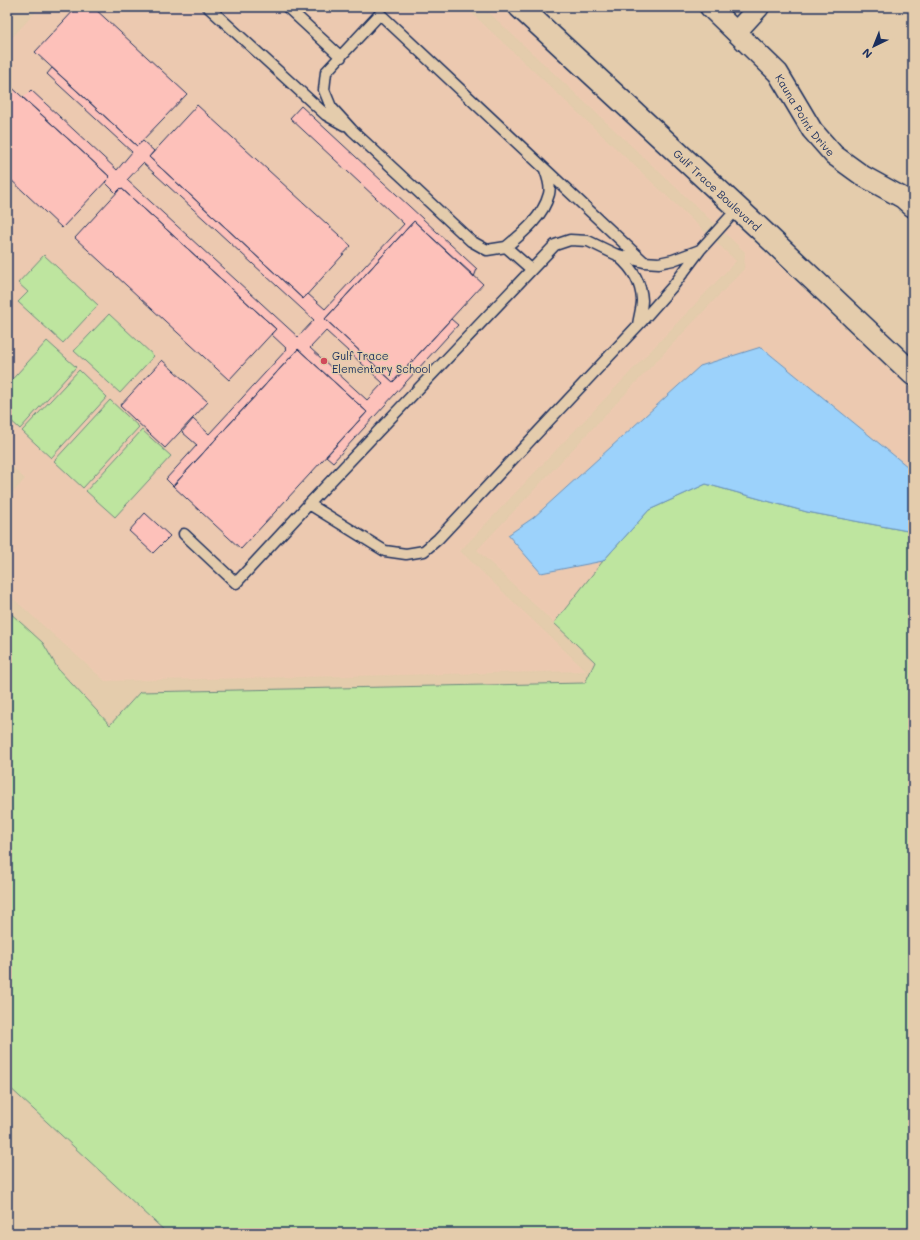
<svg xmlns="http://www.w3.org/2000/svg" width="920" height="1240" font-family="Mali,sans-serif">
<style>
.built{fill:#ecc9b0}
.green{fill:#bee59f;stroke:#6c8a7e}
.water{fill:#9cd2fb;stroke:#6891bc}
.building{fill:#fdc1ba;stroke:#1b2f5e;fill-rule:evenodd}
.lines{fill:none;stroke-linecap:round;stroke-linejoin:round}
.lane-casing{stroke:#1b2f5e;stroke-width:13}
.street-casing{stroke:#1b2f5e;stroke-width:23}
.secondary-casing{stroke:#1b2f5e;stroke-width:25}
.lane{stroke:#e4ccac;stroke-width:10}
.street{stroke:#e4ccac;stroke-width:20}
.secondary{stroke:#e4ccac;stroke-width:22}
.poi-dot{fill:#d1495b;stroke:#e4ccac;stroke-width:1.5}
.labels{text-anchor:middle;dominant-baseline:central;stroke-width:3;stroke-linejoin:round;paint-order:stroke}
.street-label{font-size:11px;fill:#1b2f5e;stroke:#e4ccac}
.poi-label{font-size:11px;fill:#1b2f5e;stroke:#e4ccac;text-anchor:start}
</style>
<rect width="100%" height="100%" fill="#e4ccac"/>
<filter id="ink" filterUnits="userSpaceOnUse"><feTurbulence type="fractalNoise" baseFrequency=".025" numOctaves="2"/><feDisplacementMap in="SourceGraphic" scale="8" xChannelSelector="R" yChannelSelector="G"/><feConvolveMatrix kernelMatrix="1 2 1 2 8 2 1 2 1" color-interpolation-filters="sRGB"/></filter>
<g filter="url(#ink)">
<path class="built" d="M40,7h425l271,254 -276,290 126,120 -481,10 -98,-88v-94l18,-20 -18,-17v-419z
M483,7h18l228,211 184,174v79l-152,-124 -228,171 -24,16 32,39 62,-12 -49,62 -77,-73 267,-281 1,-17z"/>
<path class="green" d="M44,255l54,50 -35,38 -45,-41 10,-10 -10,-9z
M109,314l45,42 -34,37 -46,-42z
M47,341l29,26 -56,62 -13,-12v-32z
M79,370l28,27 -56,61 -29,-27z
M110,400l29,27 -56,61 -29,-27z
M142,430l29,26 -56,61 -29,-26z
M706,484l101,28 106,20v701h-746l-160,-148v-475l36,33 15,26 52,56 30,-33 445,-9 10,-21 -41,-39 49,-62 46,-51z"/>
<path class="water" d="M761,347l152,124v61l-106,-20 -101,-28 -57,26 -46,51 -62,12 -33,-38 25,-17 167,-152z"/>
<path class="building" d="M77,7h16l94,87 -50,52 -102,-94z
M52,68l85,78 6,-5 11,10 -5,6 154,142 5,-5 17,15 79,-85 -114,-106 11,-12 176,163 -3,8 -60,-56 -89,98 68,63 58,-63 7,6 -125,137 -7,-6 41,-44 -69,-63 -125,137 -7,-7 31,-34 -15,-13 11,-13 16,15 78,-85 -16,-15 5,-5 -155,-141 -5,5 -11,-11 5,-5 -87,-79 8,-8 86,80 15,-18 -85,-78zM143,163l171,157 -16,17 -171,-157zM326,331l57,52 -16,17 -57,-52z
M7,83l103,94 -48,51 -55,-52z
M197,105l154,141 -48,53 -154,-142z
M121,188l155,141 -47,51 -154,-142z
M414,221l69,63 -90,98 -68,-63z
M298,349l69,63 -126,137 -68,-63z
M162,360l46,42 -43,46 -45,-42z
M145,513l25,23 -17,17 -24,-22z"/>
<g class="lines">
<g class="lane-casing">
<path id="lane" d="M208,7l118,108 18,10
M287,7l54,50
M506,247c17,-14 37,-30 43,-53 2,-8 -1,-16 -4,-24
M700,250l-27,10 -14,3 -15,-1 -29,-8 -27,-13 -18,-1 -15,5 -246,259 76,47 21,3 18,-3 14,-12 205,-219 30,-34 27,-36 38,-42
M619,257c13,11 22,25 23,43 0,8 -3,17 -4,25
M531,269l-25,-22 -19,3 -16,-9 -119,-111 -21,-23 -7,-17 2,-18 54,-58 263,247
M184,534l52,49 73,-79"/>
</g>
<g class="street-casing">
<g id="street">
<path id="s1" d="M710,7l68,66 34,57 22,25 29,21 40,22 10,9"/>
<path d="M736,32l23,-25"/>
</g>
</g>
<g class="secondary-casing">
<g id="secondary">
<path id="s2" d="M520,7l239,221 154,146"/>
</g>
</g>
<use href="#lane" class="lane"/>
<use href="#street" class="street"/>
<use href="#secondary" class="secondary"/>
</g>
</g>
<circle class="poi-dot" cx="324" cy="361" r="4"/>
<g class="labels">
<g class="street-label">
<text stroke="none"><textPath href="#s1" startOffset="145">Kauna Point Drive</textPath></text>
<text stroke="none"><textPath href="#s2" startOffset="269">Gulf Trace Boulevard</textPath></text>
</g>
<g class="poi-label">
<text x="332" y="355">Gulf Trace<tspan x="332" dy="13">Elementary School</tspan></text>
</g>
</g>
<rect width="920" height="1240" fill="none" stroke="#e4ccac" stroke-width="24"/>
<rect x="12" y="12" width="896" height="1216" fill="none" stroke="#1b2f5e" stroke-width="1.5" filter="url(#ink)"/>
<g transform="translate(874 46) rotate(223)" stroke="#e4ccac" stroke-width="3" paint-order="stroke">
<path d="M0-3L7 15L0 10L-7 15Z" fill="#1b2f5e"/>
<text y="-6" font-size="11" font-weight="bold" text-anchor="middle" fill="#1b2f5e">N</text>
</g>
</svg>
